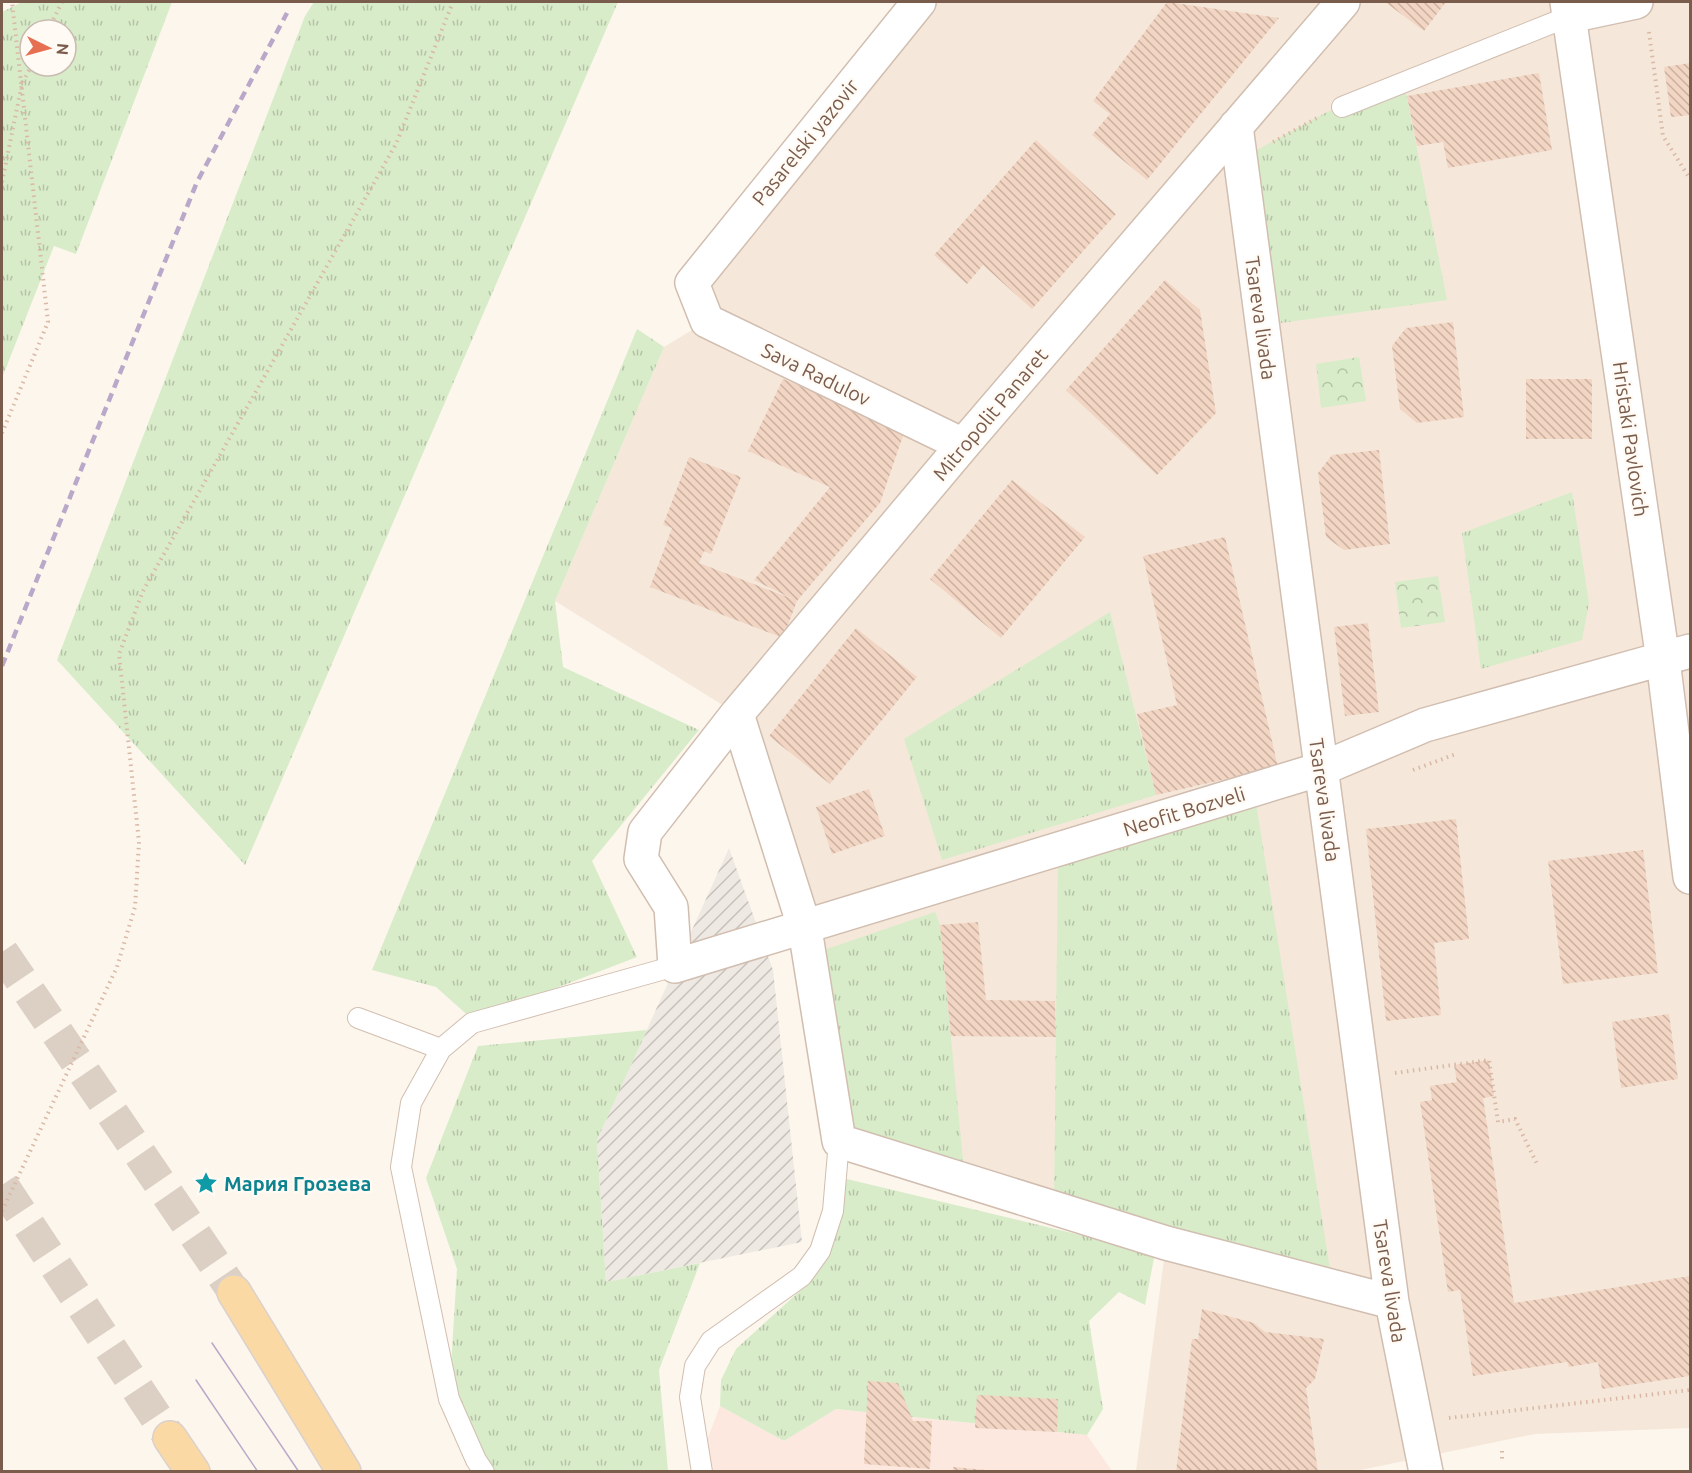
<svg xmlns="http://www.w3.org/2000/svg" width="1692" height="1473" font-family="Ubuntu,sans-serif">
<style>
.residential{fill:#f5e8da}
.commercial{fill:#fde8e0}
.industrial{fill:url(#industrial-furrows)}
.grass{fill:url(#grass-tufts);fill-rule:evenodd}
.park{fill:url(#park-crowns)}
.building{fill:url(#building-back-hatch)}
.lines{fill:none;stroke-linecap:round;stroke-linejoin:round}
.primary-tunnel{stroke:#dcd0c4;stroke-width:33;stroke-dasharray:33 16;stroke-linecap:butt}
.lane-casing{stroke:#d1beb0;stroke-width:22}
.street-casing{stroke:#d1beb0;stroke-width:36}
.primary-casing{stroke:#dad1cd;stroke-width:36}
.path{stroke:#d9b8a5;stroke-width:4;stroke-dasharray:1.5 4.5;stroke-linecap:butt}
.lane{stroke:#fff;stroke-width:20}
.street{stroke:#fff;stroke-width:33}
.primary{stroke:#fbd9a5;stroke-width:33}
.tram{stroke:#b9a8c9;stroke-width:1.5}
.rail{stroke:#b9a8c9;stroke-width:4.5;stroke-dasharray:9 6;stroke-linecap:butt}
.labels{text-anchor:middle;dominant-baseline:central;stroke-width:4.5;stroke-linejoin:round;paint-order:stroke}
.street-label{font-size:20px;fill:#7a5c4d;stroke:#fffaf3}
.culture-label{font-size:20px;font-weight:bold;fill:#0d838f;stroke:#fffaf3;text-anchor:start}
</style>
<defs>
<pattern id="industrial-furrows" width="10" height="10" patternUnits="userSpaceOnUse" patternTransform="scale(1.5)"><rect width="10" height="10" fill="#efe9e4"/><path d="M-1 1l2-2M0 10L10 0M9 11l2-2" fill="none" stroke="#c7c0bb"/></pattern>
<pattern id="grass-tufts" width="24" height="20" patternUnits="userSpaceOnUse" patternTransform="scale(1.5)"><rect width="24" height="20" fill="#d8ecc9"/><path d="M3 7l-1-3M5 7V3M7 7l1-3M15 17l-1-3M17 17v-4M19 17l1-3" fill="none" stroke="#b4c2a5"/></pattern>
<pattern id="park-crowns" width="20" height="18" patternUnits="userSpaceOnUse" patternTransform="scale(1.5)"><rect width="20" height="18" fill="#d8ecc9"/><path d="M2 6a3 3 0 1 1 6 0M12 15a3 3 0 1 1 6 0" fill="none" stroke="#b4c2a5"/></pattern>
<pattern id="building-back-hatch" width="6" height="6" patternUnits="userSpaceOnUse" patternTransform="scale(1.5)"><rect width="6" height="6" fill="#f3d5c3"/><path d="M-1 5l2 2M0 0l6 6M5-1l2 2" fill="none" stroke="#cab0a1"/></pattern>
</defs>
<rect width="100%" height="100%" fill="#fdf6ec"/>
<path class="residential" d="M921,2h769v1426l-155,6 -179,37h-220l30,-227 -327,-103 -102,-427 -182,-113 109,-254 43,-26 -15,-38z"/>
<path class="commercial" d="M720,1406l64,35 52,-32 251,26 25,36 -417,1z"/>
<path class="industrial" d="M729,848l44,122 29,272 -196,40 -9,-142z"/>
<path class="grass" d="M22,2h150l-96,252 -22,-8 -52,132v-366zM30,30h36v36h-36z
M314,2h304l-373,863 -188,-205 248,-644z
M1404,83l43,217 -166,23 -28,-171 72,-39z
M637,329l27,18 -109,254 8,66 136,63 -107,131 45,96 -164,63 -37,-33 -64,-17z
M1572,492l17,111 -7,37 -101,29 -19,-136z
M1110,612l46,183 -214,65 -38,-121z
M1254,790l79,498 -279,-80 4,-358z
M935,912l5,13 25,256 -126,-40 -30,-186z
M647,1030l-50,110 9,142 94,-19 -41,107 9,101h-184l-35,-72 8,-130 -31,-91 52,-132z
M847,1179l308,74 -10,52 -26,-13 -30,29 14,88 -16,26 -251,-26 -52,32 -64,-35 1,-26 15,-31 77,-70z"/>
<path class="park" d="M1359,357l7,44 -45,7 -5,-44z
M1438,576l7,46 -44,6 -6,-46z"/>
<path class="building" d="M1167,2l112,16 -132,162 -55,-45 18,-21 -17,-13z
M1385,2h61l-22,29z
M1690,63v52l-19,2 -7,-50z
M1539,73l13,77 -104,18 -5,-26 -26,4 -10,-50z
M1036,140l80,74 -84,95 -49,-44 -16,19 -33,-29z
M1165,280l35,30 16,103 -59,62 -91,-85z
M1453,322l11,95 -47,6 -17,-14 -8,-63 14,-18z
M783,379l122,51 -25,73 -83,98 -14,37 -133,-51 22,-59 -9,-3 26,-68 52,20 -30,77 -7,-3 -5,12 94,36 -39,-19 76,-93 -82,-36z
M1526,379h66v60h-66z
M1379,450l11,94 -46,6 -18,-13 -8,-64 14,-18z
M1012,480l73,57 -84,101 -71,-59z
M1225,537l53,230 -122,28 -19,-81 40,-9 -34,-149z
M1368,623l11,89 -34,4 -11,-89z
M856,628l61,49 -87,107 -61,-48z
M869,789l16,47 -53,18 -16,-47z
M1456,819l13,120 -35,4 7,72 -55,6 -20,-192z
M1643,850l15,123 -95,11 -15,-123z
M978,922l8,78 69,1 1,36 -105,-1 -11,-111z
M1669,1014l9,65 -57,9 -9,-66z
M1489,1060l5,36 -11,2 31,205 176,-27v100l-88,13 -4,-27 -29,5 -2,-5 -94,14 -13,-86 -12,2 -28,-190 12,-2 -2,-14 27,-4 -3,-17z
M1202,1309l52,14 11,9 59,7 -9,40 -9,9 12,84h-142l16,-133h6z
M868,1381l30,2 15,38h19l-2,48 -66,-5z
M977,1395l81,4 -1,33 -82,-4z
M953,1467l33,3v2h-33z"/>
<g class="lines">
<path class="primary-tunnel" d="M2,952l232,340
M2,1185l168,253"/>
<g class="lane-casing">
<path id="lane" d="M1342,107l228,-91
M358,1018l83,31
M484,1472l-8,-12 -27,-61 -48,-232 10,-64 30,-54 31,-26 203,-57
M702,1472l-12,-75 5,-31 16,-25 91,-65 18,-25 13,-40 6,-70"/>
</g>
<g class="street-casing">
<path id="street" d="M919,2l-227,281 15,38 256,124
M1343,2l-380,443 -226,269 -92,118 -4,27 30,48 4,59 646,-197 104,-44 265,-74
M1567,2l96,658 27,217
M1570,16l66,-14
M1236,126l156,1176 34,170
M737,714l68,215 34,212 327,102 226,59"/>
</g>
<g class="primary-casing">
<path id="primary" d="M234,1292l110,180
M170,1438l23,34"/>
</g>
<path class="path" d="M48,30l14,-28
M1649,32l14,104 27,43
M1273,142l46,-25
M2,182l20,-98 9,-18
M2,433l46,-111 -36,-320
M1413,770l43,-16
M1395,1073l94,-13 9,62 17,-3 23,47
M2,1211l115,-244 18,-60 4,-65 -20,-188 24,-63 253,-447 57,-142
M1449,1418l241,-28
M1502,1451v9"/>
<use href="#lane" class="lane"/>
<use href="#street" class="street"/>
<use href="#primary" class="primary"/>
<path class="tram" d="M212,1343l87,129
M196,1380l62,92"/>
<path class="rail" d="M2,666l195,-484 90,-169"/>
</g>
<defs>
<g id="sight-bare" transform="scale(1.8)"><path d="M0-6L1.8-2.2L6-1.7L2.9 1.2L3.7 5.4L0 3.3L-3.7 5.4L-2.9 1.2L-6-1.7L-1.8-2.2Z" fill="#0f9aa8" stroke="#fffaf3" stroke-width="2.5" paint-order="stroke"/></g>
</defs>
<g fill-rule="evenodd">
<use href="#sight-bare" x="206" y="1183"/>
</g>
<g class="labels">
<g class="street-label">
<text transform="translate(805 142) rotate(-51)">Pasarelski yazovir</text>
<text transform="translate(1261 318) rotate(82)">Tsareva livada</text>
<text transform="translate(816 374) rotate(26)">Sava Radulov</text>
<text transform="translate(990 414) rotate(-50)">Mitropolit Panaret</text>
<text transform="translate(1631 439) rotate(82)">Hristaki Pavlovich</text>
<text transform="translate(1325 800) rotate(82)">Tsareva livada</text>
<text transform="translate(1184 811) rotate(-17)">Neofit Bozveli</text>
<text transform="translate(1390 1281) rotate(81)">Tsareva livada</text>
</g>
<g class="culture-label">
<text x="224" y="1183">Мария Грозева</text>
</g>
</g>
<rect width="1692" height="1473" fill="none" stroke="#7a5c4d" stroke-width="6"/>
<g transform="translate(48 48) rotate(95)"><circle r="28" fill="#fffaf3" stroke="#cabbb1" stroke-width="1.5"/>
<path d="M0-4.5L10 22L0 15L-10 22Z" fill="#e76f51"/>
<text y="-9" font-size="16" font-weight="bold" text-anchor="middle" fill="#7a5c4d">N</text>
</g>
</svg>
